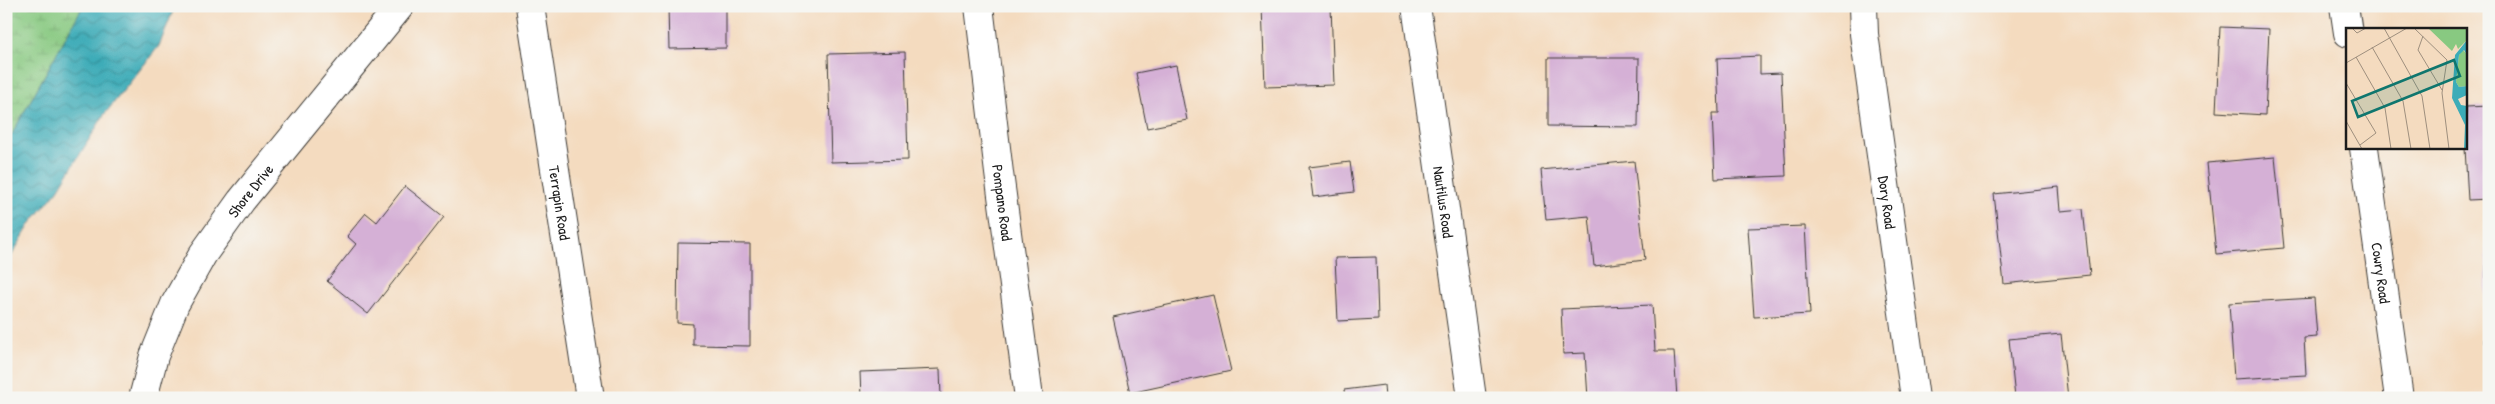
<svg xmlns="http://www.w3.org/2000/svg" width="2495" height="404" font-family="'Patrick Hand',sans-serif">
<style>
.wetland{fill:url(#wetland-marsh);stroke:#52724e}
.water{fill:url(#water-waves);stroke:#2c646a}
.building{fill:#d5b0d6}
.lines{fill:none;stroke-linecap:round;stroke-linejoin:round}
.minor-casing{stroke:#3c3934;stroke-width:30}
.minor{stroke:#fff;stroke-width:28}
.labels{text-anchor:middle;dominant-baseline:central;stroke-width:5;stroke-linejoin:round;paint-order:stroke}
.street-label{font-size:15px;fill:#1c1c1c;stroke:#f6f6f2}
.inset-road{fill:none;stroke:#9e8f7e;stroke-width:1}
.view{fill:#0f766e;fill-opacity:0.15;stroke:#0f766e;stroke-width:2.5}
.inset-edge{fill:none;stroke:#1c1c1c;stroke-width:2.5}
</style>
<defs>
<pattern id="wetland-marsh" width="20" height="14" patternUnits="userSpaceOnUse" patternTransform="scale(1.25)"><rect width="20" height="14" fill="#88c981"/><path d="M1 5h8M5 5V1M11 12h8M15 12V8" fill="none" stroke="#75ac6f"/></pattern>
<pattern id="water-waves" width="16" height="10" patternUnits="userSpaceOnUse" patternTransform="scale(1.25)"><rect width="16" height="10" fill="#3cacb8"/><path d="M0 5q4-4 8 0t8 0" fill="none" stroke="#328b95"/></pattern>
</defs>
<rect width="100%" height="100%" fill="#f6f6f2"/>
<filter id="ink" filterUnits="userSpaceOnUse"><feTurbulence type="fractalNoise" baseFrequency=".02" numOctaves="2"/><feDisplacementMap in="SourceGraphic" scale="10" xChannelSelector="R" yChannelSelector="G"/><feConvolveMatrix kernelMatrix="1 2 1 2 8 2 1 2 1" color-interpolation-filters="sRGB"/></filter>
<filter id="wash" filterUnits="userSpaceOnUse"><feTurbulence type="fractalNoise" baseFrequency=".0096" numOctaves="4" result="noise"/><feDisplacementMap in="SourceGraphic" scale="20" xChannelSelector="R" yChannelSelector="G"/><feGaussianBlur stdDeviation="1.12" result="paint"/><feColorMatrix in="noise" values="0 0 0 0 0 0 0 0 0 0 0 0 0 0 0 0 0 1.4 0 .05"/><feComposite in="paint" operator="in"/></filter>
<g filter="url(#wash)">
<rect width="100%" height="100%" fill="#f4dbbf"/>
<path class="wetland" d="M6,6h77l-77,139z"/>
<path class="water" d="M83,6h92l-16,40 -55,69 -46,75 -27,33 -25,42v-120z"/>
<g id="blocks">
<path class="building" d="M668,6h58v42l-57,1z
M1262,6l69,1 3,78 -69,2z
M2220,27l49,2 -4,86 -49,-3z
M905,52l3,108 -77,2 -3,-108z
M1760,56v18l21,-1 5,103 -71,3 -3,-66h7l-2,-55z
M1548,58h91l-1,69 -90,-1z
M1176,65l11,55 -40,8 -11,-55z
M2489,106v93l-21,1 -3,-52 1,-41z
M2275,157l9,91 -68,6 -9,-91z
M1634,161l11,99 -51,6 -5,-50 -43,4 -5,-50z
M1350,162l4,30 -41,5 -4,-30z
M405,186l39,31 -76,97 -41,-33 29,-37 -9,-8 19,-23 11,9z
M2059,187l2,24 22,-2 7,66 -86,9 -10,-90z
M1805,226l5,88 -56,3 -6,-89z
M2487,242h2v101h-5z
M678,243l72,1v102l-57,-1v-21l-16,-1z
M1376,257l2,62 -40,2 -3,-63z
M1213,295l18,76 -101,22 -17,-76z
M2314,298l3,39 -13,1 2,37 -72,4 -5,-76z
M1652,305l3,46h19l3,47h-89l-3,-45 -22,1 -2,-45z
M2061,334l7,64h-53l-6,-59z
M940,369l1,29h-80l-1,-26z
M1384,385l1,13h-40l-1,-8z
M1827,393l1,5h-23l-1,-1z"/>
</g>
</g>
<g filter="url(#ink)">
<use href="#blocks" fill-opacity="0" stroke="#3c3934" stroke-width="1"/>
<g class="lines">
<g class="minor-casing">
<g id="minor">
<path id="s1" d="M530,6l60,392"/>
<path id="s2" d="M979,6l20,167 30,225"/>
<path id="s3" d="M1416,6l56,392"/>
<path id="s4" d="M1863,6l1,28 51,364"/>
<path d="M2344,6l4,27"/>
<path id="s5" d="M2364,148l35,250"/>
<path id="s6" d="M143,398l11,-42 21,-52 28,-50 38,-53 159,-195"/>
</g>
</g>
<use href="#minor" class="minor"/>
</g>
</g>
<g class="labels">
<g class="street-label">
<text stroke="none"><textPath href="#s6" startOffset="236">Shore Drive</textPath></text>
<text stroke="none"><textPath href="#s1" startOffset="199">Terrapin Road</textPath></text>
<text stroke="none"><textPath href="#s2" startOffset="198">Pompano Road</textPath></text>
<text stroke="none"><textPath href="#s3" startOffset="198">Nautilus Road</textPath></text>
<text stroke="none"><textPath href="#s4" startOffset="198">Dory Road</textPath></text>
<text stroke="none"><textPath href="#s5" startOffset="126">Cowry Road</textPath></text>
</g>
</g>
<g transform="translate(2346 28)">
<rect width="121" height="121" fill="#f4dbbf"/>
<path d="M82,0h39v12l-9,9 -2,-5 -4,7zM117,22l5,5 -1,31 -8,1 -3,-5 3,-27z" fill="#88c981"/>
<path d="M121,12v15l-3,-5 -5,5 -3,27 3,5 8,-1v9l-9,4 3,6 6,1v43h-3l1,-24 -13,-27 3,-43z" fill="#3cacb8"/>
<path class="inset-road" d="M6,0l5,5 9,-5M38,0l38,68 8,53M68,0l33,32 -5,33 7,56M77,8l-5,14 24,40M26,19l31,54 8,48M10,29l29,51 6,41M0,35l61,-35M0,55l30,50 -16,12M0,93l16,28"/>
<path class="view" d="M108,32l6,16 -102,41 -6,-16z"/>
<rect width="121" height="121" class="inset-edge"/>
</g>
<rect width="2495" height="404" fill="none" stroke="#f6f6f2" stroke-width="25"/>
</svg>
